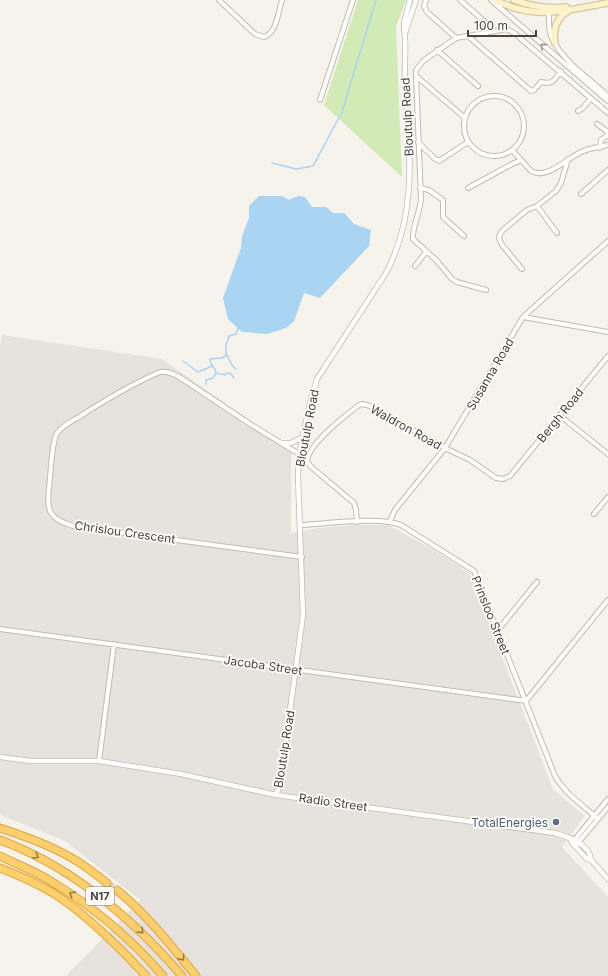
<svg xmlns="http://www.w3.org/2000/svg" width="608" height="976" font-family="Inter,sans-serif">
<style>
.industrial{fill:#e6e2dd}
.park{fill:#d2eab5}
.water{fill:#a9d4f2}
.lines{fill:none;stroke-linecap:round;stroke-linejoin:round}
.stream{stroke:#a9d4f2;stroke-width:1.5}
.motorway-tunnel{stroke:#d4d0c8;stroke-width:7;stroke-dasharray:7 3.5;stroke-linecap:butt}
.minor-casing{stroke:#c2bbae;stroke-width:6}
.tertiary-casing{stroke:#c2bbae;stroke-width:6}
.secondary-casing{stroke:#d6c79b;stroke-width:8}
.motorway-casing{stroke:#e0a43c;stroke-width:9}
.minor{stroke:#fff;stroke-width:4}
.tertiary{stroke:#fff;stroke-width:4.5}
.secondary{stroke:#fff3cd;stroke-width:5.5}
.motorway{stroke:#ffcf6e;stroke-width:7}
.oneway{stroke:#9c9892}
.oneway2{stroke:#937c4e}
.service-dot{fill:#5c6f8a;stroke:#fff;stroke-width:1.5}
.labels{text-anchor:middle;dominant-baseline:central;stroke-width:3.5;stroke-linejoin:round;paint-order:stroke}
.shield{fill:#fff;stroke:#817c74;stroke-width:1}
.shield-label{font-size:11px;font-weight:bold;fill:#4b4439}
.street-label{font-size:12px;fill:#4b4439;stroke:#fff}
.service-label{font-size:12px;fill:#4e5e75;stroke:#fff;text-anchor:end}
</style>
<rect width="100%" height="100%" fill="#f6f3ec"/>
<path class="industrial" d="M2,335l160,24 129,90v84l28,-5 35,-3h34l44,24 38,24 83,216 32,27 -23,31 46,50v79h-542l74,-76 -75,-59 -65,-26v-470z"/>
<path class="park" d="M358,0h48l-10,26 6,151 -78,-72z"/>
<path class="water" d="M259,196h23l7,4 9,-4 7,1 7,10h14l7,6h11l10,11 17,6 -2,16 -49,52 -16,-5 -10,28 -8,7 -19,6 -25,-2 -14,-13 -5,-21 18,-50 1,-12 7,-18v-12z"/>
<g class="lines">
<path class="stream" d="M272,163l24,6 17,-3 29,-54 34,-112
M227,355l5,10 4,4
M183,361l15,11 14,-6
M216,373l9,2 2,-2h3l4,5
M206,384v-4l7,-2 3,-5c0,-6 -7,-8 -6,-14l11,-1 5,-2v-11l3,-9 7,-2 2,-6"/>
<path class="motorway-tunnel" d="M107,883l10,7"/>
<g class="minor-casing">
<path id="minor" d="M219,0l36,34 9,3c13,-4 14,-25 18,-37
M426,0l-2,6 3,6 29,26
M460,0l24,21 3,12
M491,0l117,101
M547,11l2,2c0,8 -1,18 3,25 11,24 37,40 56,58
M468,36l63,55 3,-1 7,-8c12,3 13,-2 20,-11
M437,50l41,36
M416,76l49,42
M464 126a30 30 0 1 1 60 0a30 30 0 1 1-60 0Z
M320,100l33,-100
M578,111l5,-3 8,-10
M597,124l11,8
M418,142l16,16 5,3 29,-19
M600,148l1,-8 7,-5
M512,150l19,21c16,9 35,-12 50,-19 8,-4 18,-5 27,-7
M420,188l9,2 14,10v17l21,19
M468,188l44,-24 9,-4
M581,194l27,-24
M537,206l20,27
M415,266l11,-14
M522,269l-20,-24 -3,-7 1,-4 3,-4 24,-20 10,-4 19,-15 5,-8 7,-24
M486,290l-29,-8 -5,-3 -15,-18 -24,-22c-1,-13 7,-26 8,-40l-5,-123v-6l7,-9 33,-23 51,-9 7,4 94,80
M523,317l85,15
M559,415l49,39
M299,454l-49,-30 -69,-46c-7,-4 -13,-7 -21,-6 -28,12 -55,28 -81,45 -7,4 -17,9 -22,16 -6,11 -6,41 -8,55 -3,24 1,31 24,38l229,31
M594,514l14,-17
M390,521l5,-11 50,-62 78,-131 85,-76
M357,522l-1,-12 -2,-7 -44,-37 -3,-5c2,-18 38,-45 52,-56l4,-1 7,2 75,42 25,12 26,18 7,1 7,-3 98,-120
M300,525c25,-1 79,-9 101,0l73,46 81,205c10,18 28,29 43,43
M0,629l526,72 82,-101
M498,630l39,-48
M99,761l15,-117
M572,843l36,-44
M577,844l31,-37"/>
</g>
<g class="tertiary-casing">
<path id="tertiary" d="M405,33l11,-33
M281,443h10l12,-6
M0,757l31,4h68l82,13 95,21 279,38c13,4 35,11 36,27
M276,795l4,-11 23,-169 -5,-139 1,-22 11,-51 7,-24 69,-106c33,-62 23,-128 19,-195 -1,-16 2,-33 -1,-49v-6l6,-23
M571,838l1,5 15,16 4,1 17,19"/>
</g>
<g class="secondary-casing">
<path id="secondary" d="M495,0c41,21 71,10 113,3
M514,0c16,6 34,9 52,7
M555,43c-2,-13 1,-25 13,-32"/>
</g>
<g class="motorway-casing">
<path id="motorway" d="M0,828c27,9 55,19 80,35 9,6 18,13 27,20
M0,840c73,27 132,78 182,136
M0,856c16,8 34,15 49,24 43,26 82,58 114,96
M0,868c18,7 36,15 53,25 32,20 67,55 93,83
M117,890c30,25 54,55 79,86"/>
</g>
<use href="#minor" class="minor"/>
<use href="#tertiary" class="tertiary"/>
<use href="#secondary" class="secondary"/>
<use href="#motorway" class="motorway"/>
</g>
<defs><path id="oneway-chevron" d="M-2-3.5L2.5 0L-2 3.5" fill="none" stroke-width="1.6" stroke-linecap="round" stroke-linejoin="round"/></defs>
<use class="oneway" href="#oneway-chevron" transform="translate(543 46) rotate(-140)"/>
<g class="oneway2">
<use href="#oneway-chevron" transform="translate(36 856) rotate(28)"/>
<use href="#oneway-chevron" transform="translate(72 894) rotate(-148)"/>
<use href="#oneway-chevron" transform="translate(141 931) rotate(44)"/>
<use href="#oneway-chevron" transform="translate(182 958) rotate(51)"/>
</g>
<circle class="service-dot" cx="556" cy="822" r="4"/>
<g class="labels">
<rect class="shield" x="86" y="887" width="28" height="18" rx="3"/>
<g class="shield-label">
<text x="100" y="896">N17</text>
</g>
<g class="street-label">
<text transform="translate(407 117) rotate(-93)">Bloutulp Road</text>
<text transform="translate(490 374) rotate(-60)">Susanna Road</text>
<text transform="translate(560 415) rotate(-51)">Bergh Road</text>
<text transform="translate(406 427) rotate(29)">Waldron Road</text>
<text transform="translate(307 428) rotate(-79)">Bloutulp Road</text>
<text transform="translate(125 532) rotate(8)">Chrislou Crescent</text>
<text transform="translate(491 615) rotate(68)">Prinsloo Street</text>
<text transform="translate(263 665) rotate(8)">Jacoba Street</text>
<text transform="translate(284 749) rotate(-81)">Bloutulp Road</text>
<text transform="translate(333 802) rotate(8)">Radio Street</text>
</g>
<g class="service-label">
<text x="548" y="822">TotalEnergies</text>
</g>
</g>
<path d="M468 30v6h68v-6" fill="none" stroke="#4b4439" stroke-width="2"/>
<text x="474" y="30" font-size="12" fill="#4b4439" stroke="#ffffff" stroke-width="3" paint-order="stroke">100 m</text>
</svg>
